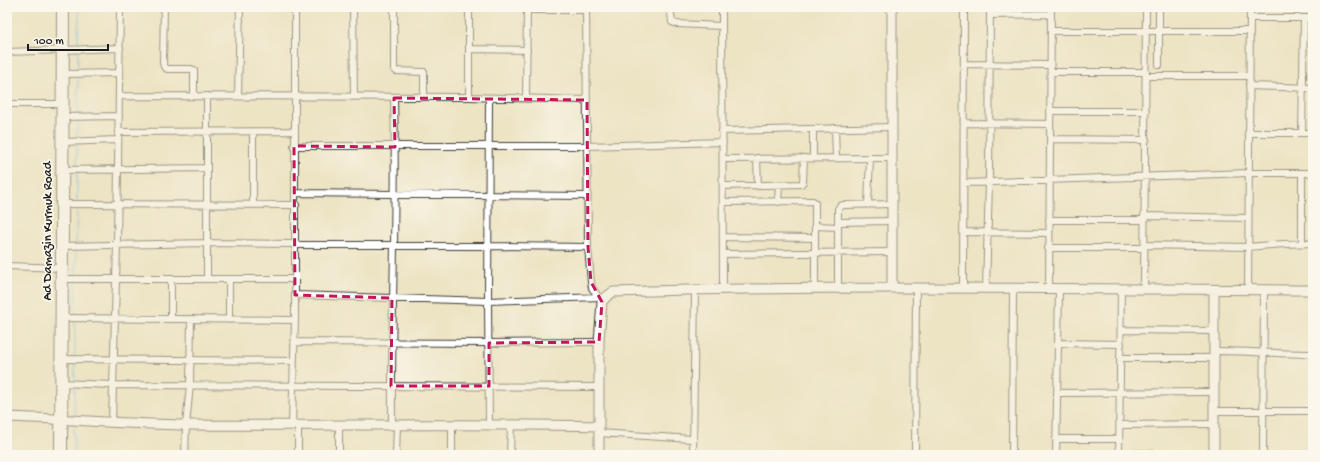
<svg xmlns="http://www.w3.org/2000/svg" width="1320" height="462" font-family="'Gochi Hand',sans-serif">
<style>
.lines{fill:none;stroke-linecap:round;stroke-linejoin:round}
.stream{stroke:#60b6dd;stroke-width:1.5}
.street-casing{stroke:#3b3a35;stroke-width:8}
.secondary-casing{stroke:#3b3a35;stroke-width:11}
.highway-casing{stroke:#3b3a35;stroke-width:14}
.street{stroke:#fff;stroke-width:6}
.secondary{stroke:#fff;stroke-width:9}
.highway{stroke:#fff;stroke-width:12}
.marked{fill:none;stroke:#c2185b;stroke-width:3;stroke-dasharray:8 5;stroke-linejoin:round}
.labels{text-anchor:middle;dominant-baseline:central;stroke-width:3.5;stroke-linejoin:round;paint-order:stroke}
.street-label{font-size:13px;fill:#1c1c1c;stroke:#fbf7ec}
</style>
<rect width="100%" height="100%" fill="#fbf7ec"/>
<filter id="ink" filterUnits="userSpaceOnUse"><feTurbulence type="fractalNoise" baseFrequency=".025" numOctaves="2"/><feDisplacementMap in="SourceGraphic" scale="8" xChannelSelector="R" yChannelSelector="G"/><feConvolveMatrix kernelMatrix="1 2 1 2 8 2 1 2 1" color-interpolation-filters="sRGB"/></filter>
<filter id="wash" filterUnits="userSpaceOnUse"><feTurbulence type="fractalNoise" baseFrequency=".012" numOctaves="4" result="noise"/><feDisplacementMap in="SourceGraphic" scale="16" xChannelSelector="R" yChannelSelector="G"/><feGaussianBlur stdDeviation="0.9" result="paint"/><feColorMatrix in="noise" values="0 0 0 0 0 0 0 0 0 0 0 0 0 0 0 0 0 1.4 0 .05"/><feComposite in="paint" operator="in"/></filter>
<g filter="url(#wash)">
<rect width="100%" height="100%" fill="#ede4c4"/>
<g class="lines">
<path class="stream" d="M78,47l1,-40
M78,71v-20
M78,115v-40
M77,139l1,-20
M77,167v-24
M77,203v-32
M76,243l1,-36
M76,277v-30
M75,317l1,-36
M75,357v-36
M75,381v-20
M74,417l1,-32
M74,455v-27"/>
</g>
</g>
<g filter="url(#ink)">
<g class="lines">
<g class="street-casing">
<path id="street" d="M164,7l-1,56 1,3 3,3h24l3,1v26
M353,7l1,90
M394,7v62l2,2 28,1v25
M586,7l2,240 3,35 1,6 8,11
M670,7l2,15 5,2 45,2
M722,7l1,283
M527,10h59
M990,15l61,-1
M1250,18h63
M1051,31h199
M469,49l58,1
M7,52l113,-4
M964,64l86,1
M1159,65v-58
M1051,72h95
M63,74l56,-1
M1146,76h103
M1249,86l64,2
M119,96l350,1 118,3
M207,96v183
M238,96l2,-89
M469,97v-90
M489,98l-1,203 1,123
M526,98l1,-91
M7,104h55
M1050,111h96
M62,117l57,-1
M964,123l86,1
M835,128l1,30
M813,129v29
M722,131l170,-4
M118,132l176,-1
M253,132v73
M1248,133h65
M1302,133l2,-115
M1050,139l96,1
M62,142l56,-2
M294,146h293l136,-4
M757,158l1,28
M723,159l169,-1
M62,170l145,-2
M1302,173v71
M964,183l285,-10h64
M723,186l78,-2 2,-2 1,-24
M296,193l291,3
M723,202l90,-1 2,2v86
M778,202l1,-17
M62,204l234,1
M868,204l2,-46
M1144,216l104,2
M1049,220h95
M838,222l54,-1
M815,226l23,1
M963,232l86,1
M723,237l92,1
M1144,245l104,2 36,-3 29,-1
M62,246l145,-3 381,4
M1048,248h96
M723,254l169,-2
M7,266l55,2
M61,279h234
M838,289v-80l2,-3 4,-1 48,-1
M963,289l1,-282
M986,289l3,-107 1,-175
M1049,289l2,-282
M1144,290l2,-283
M1248,290l2,-283
M295,295l193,6 111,-4
M61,318l234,2
M171,319v-40
M229,320v-41
M1121,330l92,1
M295,342l194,1 110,-1
M1059,343l62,1
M1214,351c33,0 66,3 99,3
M1120,358h94
M61,359l233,2
M60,383l53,2 487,2
M1057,393l157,-1
M1214,411h99
M112,422l5,-177 3,-238
M452,424v31
M292,425l3,-105v-313
M392,425c-1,-109 5,-218 2,-327
M1120,425l94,-1
M599,433l93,6
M1056,439h63
M1119,453l73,2
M185,455l1,-30 4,-40 1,-66
M298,455v-30
M339,455v-30
M396,455l1,-30
M510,455l1,-31
M693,455l2,-165
M915,455l1,-167
M1012,455l1,-166
M1056,455l3,-166
M1119,455l2,-165
M1263,455l1,-165"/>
</g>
<g class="secondary-casing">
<path id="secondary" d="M892,288v-281
M1214,290v165
M7,417c60,2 121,7 181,8 137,1 274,-2 411,1v29
M599,426v-84l3,-40 4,-5 7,-5c233,-7 467,-3 700,-2"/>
</g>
<g class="highway-casing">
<path id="highway" d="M61,455l2,-448"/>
</g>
<use href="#street" class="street"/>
<use href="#secondary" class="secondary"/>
<use href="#highway" class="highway"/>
</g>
</g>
<path d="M0 0H1320V462H0ZM394,98l193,2 1,147 3,35 11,20 -3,40 -110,1v43h-98l1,-88 -97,-3 -1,-149 101,1z" fill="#ede4c4" fill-opacity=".55" fill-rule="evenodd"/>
<path class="marked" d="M394,98l193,2 1,147 3,35 11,20 -3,40 -110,1v43h-98l1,-88 -97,-3 -1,-149 101,1z"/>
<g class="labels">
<g class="street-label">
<text transform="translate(48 231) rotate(-90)">Ad Damazin Kurmuk Road</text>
</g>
</g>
<rect width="1320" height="462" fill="none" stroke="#fbf7ec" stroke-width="24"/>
<path d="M28 44v6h80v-6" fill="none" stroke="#1c1c1c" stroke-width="2"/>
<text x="34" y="44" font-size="12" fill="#1c1c1c" stroke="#fbf7ec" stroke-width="3" paint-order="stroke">100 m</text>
</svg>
